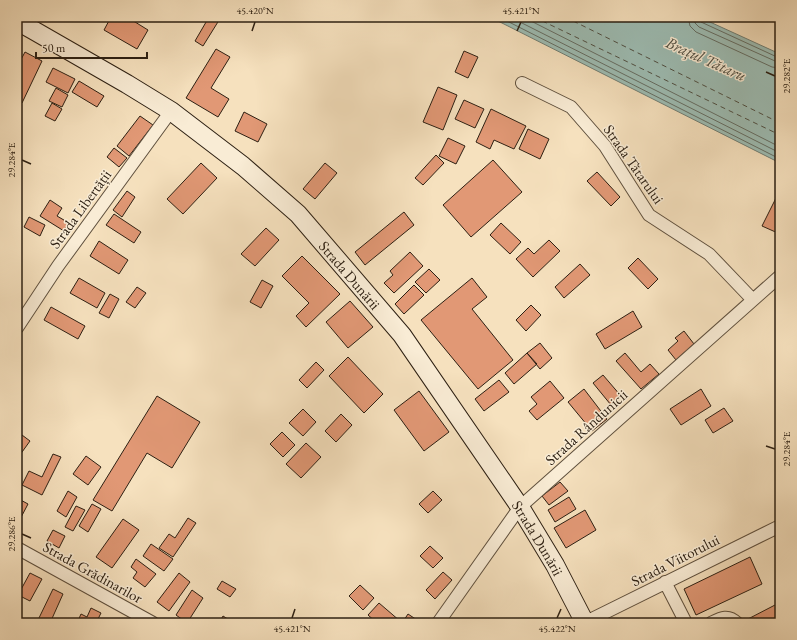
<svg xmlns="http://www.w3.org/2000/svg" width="797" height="640" font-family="'EB Garamond',serif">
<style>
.water{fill:#9dbdb4;stroke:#707e74}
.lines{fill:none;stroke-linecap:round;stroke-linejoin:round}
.shore{stroke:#656e64;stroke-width:1}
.ferry{stroke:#4f4f43;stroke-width:1;stroke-dasharray:5 4;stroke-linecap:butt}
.building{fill:#e19875;stroke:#2d2013}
.minor-casing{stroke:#5f503e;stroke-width:14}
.secondary-casing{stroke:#2d2013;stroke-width:20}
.minor{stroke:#f9ecd5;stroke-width:12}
.secondary{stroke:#f9ecd5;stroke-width:18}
.ticks{fill:none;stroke:#2d2013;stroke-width:1.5}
.labels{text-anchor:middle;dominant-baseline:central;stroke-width:3;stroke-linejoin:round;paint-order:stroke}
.street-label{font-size:15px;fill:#2d2013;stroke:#f9ecd5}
.water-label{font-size:16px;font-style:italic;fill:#4f4f43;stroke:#f9ecd5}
.neatline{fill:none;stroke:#2d2013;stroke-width:1.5}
.ticks-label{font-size:10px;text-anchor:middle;fill:#2d2013}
</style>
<rect width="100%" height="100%" fill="#f6e1be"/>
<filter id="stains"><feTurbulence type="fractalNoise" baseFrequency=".005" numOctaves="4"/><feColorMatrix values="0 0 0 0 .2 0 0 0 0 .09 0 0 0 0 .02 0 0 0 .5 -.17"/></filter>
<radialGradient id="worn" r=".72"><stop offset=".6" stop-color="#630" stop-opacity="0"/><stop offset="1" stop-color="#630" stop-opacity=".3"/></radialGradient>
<path class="water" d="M490,17h209l81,37v109z"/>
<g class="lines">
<path class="shore" d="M499,17l281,142
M510,17l270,136
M523,17l257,130
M688,17l2,9 6,6 76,35 8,1
M694,17l1,6 4,4 76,34 5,1
M699,17v3l2,2 76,35h3"/>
<path class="ferry" d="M534,17l246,118
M565,17l215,106"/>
</g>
<path class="building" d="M111,17h16l21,13 -11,19 -33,-19z
M209,17h12l-18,29 -8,-5z
M216,49l14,8 -19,31 18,11 -11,18 -32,-19z
M464,51l14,6 -10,21 -13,-6z
M25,52l17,9 -20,42 -5,-2v-23l4,-9 -4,-2z
M53,68l22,11 -7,14 -22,-11z
M79,81l25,15 -7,11 -25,-15z
M438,87l19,8 -14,35 -20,-8z
M56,88l12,7 -6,12 -13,-6z
M464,100l20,9 -9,19 -20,-9z
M52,103l10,6 -7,12 -10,-5z
M491,109l35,17 -12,23 -20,-9 -4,9 -14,-7z
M244,112l23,12 -9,18 -23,-11z
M140,116l13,9 -24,31 -12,-10z
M528,129l21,10 -9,20 -21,-10z
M448,138l17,8 -9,18 -17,-8z
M114,148l13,10 -8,9 -12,-10z
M436,155l8,8 -21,22 -8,-7z
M493,160l29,32 -51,45 -28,-32z
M201,163l16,15 -34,36 -16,-15z
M325,163l12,10 -22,26 -12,-10z
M597,172l23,25 -9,9 -24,-25z
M780,190v44l-18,-8z
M127,191l8,6 -13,20 -9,-7z
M50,200l12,8 -5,8 12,7 -5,8 -24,-15z
M404,212l10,13 -49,40 -10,-13z
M114,214l27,18 -7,11 -28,-18z
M29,217l16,8 -5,11 -16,-9z
M501,223l20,19 -11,12 -20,-19z
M266,228l13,12 -24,26 -14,-12z
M549,240l11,11 -27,26 -17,-18 12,-11 6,6z
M99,241l29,19 -9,14 -29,-18z
M410,252l13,14 -29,27 -10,-10 9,-8 -3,-4z
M302,256l38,38 -34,33 -10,-11 13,-13 -27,-27z
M638,258l20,21 -10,10 -20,-21z
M580,264l10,11 -26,23 -9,-11z
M429,269l11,11 -14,13 -11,-11z
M79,278l26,15 -8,15 -27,-15z
M472,278l15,19 -15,12 41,51 -35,29 -57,-69z
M262,280l11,6 -12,22 -11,-6z
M414,285l10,10 -20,19 -9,-10z
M137,287l9,6 -11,15 -9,-6z
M110,294l9,5 -10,19 -10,-5z
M350,301l23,26 -25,21 -22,-26z
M531,305l10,10 -15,16 -10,-11z
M51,307l34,19 -7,13 -34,-19z
M633,311l9,16 -37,22 -9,-15z
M684,331l10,13 -18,16 -8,-10 10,-9 -3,-3z
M540,343l12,15 -12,11 -13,-16z
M527,353l10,11 -23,20 -9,-11z
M625,353l16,19 9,-8 9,10 -18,15 -25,-28z
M348,357l35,37 -19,19 -35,-37z
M316,362l8,8 -17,18 -8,-8z
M603,375l18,21 -10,9 -18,-22z
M499,380l10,12 -25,19 -9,-12z
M550,381l14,17 -27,22 -8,-9 8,-7 -6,-7z
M584,389l23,30 -15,12 -24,-29z
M701,389l10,17 -30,19 -11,-16z
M419,391l30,41 -25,19 -30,-41z
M157,396l43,26 -28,46 -25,-15 -35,58 -19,-11z
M724,408l9,13 -20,12 -8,-13z
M303,409l13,13 -13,14 -14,-13z
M341,414l11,11 -16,17 -11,-11z
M282,432l13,13 -12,12 -13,-13z
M22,435l8,6 -13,18v-17z
M306,443l15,14 -20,21 -15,-14z
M53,454l8,3 -19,38 -20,-10 7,-14 13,6z
M86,456l15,11 -13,18 -15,-11z
M560,482l8,9 -19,14 -7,-9z
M68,491l9,6 -11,20 -9,-6z
M433,491l9,9 -14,13 -9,-9z
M569,497l7,12 -21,13 -7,-12z
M17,498l11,6 -11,21z
M92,504l9,5 -13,23 -9,-6z
M76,506l9,4 -12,21 -8,-4z
M585,510l11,20 -30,18 -12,-20z
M188,518l8,5 -23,34 -14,-9 10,-14 6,4z
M123,519l16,11 -27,38 -16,-11z
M53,530l12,6 -6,12 -12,-7z
M151,544l22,15 -9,12 -21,-15z
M430,546l13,12 -10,10 -13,-12z
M750,557l12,27 -66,31 -12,-26z
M136,559l20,15 -11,13 -12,-9 4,-6 -6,-5z
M443,572l9,8 -17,19 -9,-9z
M30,573l12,6 -12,22 -12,-6z
M179,573l11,9 -21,29 -12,-9z
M222,581l14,8 -6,8 -13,-8z
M360,585l14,13 -11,12 -14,-14z
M53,589l10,5 -13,29h-6l-6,-3z
M192,590l11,8 -16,25 -11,-8z
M379,603l21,18 -2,2h-21l-9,-8z
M775,605l5,10v8h-30l-2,-4z
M91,608l10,5 -5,10h-19l4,-9 6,3z
M408,614l12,8v1h-18z
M223,616l11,7h-15z"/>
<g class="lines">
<g class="minor-casing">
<path id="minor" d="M522,83l49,24 34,39 44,69 60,39 44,46
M17,328l41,-62 113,-155
M17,548l136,75
M665,582l21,41
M438,623l82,-116 260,-231
M584,623l196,-97
M711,623c10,-5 17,-9 26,0"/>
</g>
<g class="secondary-casing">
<g id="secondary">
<path id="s1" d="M17,21l16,9 94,54 44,27 72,55 55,48 104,121 118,172 35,58 30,58"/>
</g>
</g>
<use href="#minor" class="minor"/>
<use href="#secondary" class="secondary"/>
</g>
<path class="ticks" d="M252,31l3,-9M517,31l4,-9M766,72l9,4M22,160l9,4M766,446l9,3M22,534l9,4M292,618l3,-9M557,618l4,-9"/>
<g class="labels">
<g class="street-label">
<text transform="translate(634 164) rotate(55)">Strada Tătarului</text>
<text transform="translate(80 209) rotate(-54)">Strada Libertății</text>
<text stroke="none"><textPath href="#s1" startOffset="422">Strada Dunării</textPath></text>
<text transform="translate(586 427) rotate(-42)">Strada Rândunicii</text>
<text stroke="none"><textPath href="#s1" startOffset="746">Strada Dunării</textPath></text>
<text transform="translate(675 560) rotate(-27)">Strada Viitorului</text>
<text transform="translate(93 572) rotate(29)">Strada Grădinarilor</text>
</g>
<g class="water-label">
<text transform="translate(706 59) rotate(24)">Brațul Tătaru</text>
</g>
</g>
<rect width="797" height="640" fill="none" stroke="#f6e1be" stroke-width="44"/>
<path d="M36 52v6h111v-6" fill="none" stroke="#2d2013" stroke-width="2"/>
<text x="42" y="52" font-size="12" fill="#2d2013" stroke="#f9ecd5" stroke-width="3" paint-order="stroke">50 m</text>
<rect x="22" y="22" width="753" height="596" class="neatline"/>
<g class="ticks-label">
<text x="255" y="14">45.420°N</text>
<text x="521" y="14">45.421°N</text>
<text transform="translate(786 76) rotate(-90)" y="4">29.282°E</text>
<text transform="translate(11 160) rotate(-90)" y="4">29.284°E</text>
<text transform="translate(786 449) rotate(-90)" y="4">29.284°E</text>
<text transform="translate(11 534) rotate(-90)" y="4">29.286°E</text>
<text x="292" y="632">45.421°N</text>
<text x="557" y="632">45.422°N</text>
</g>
<rect width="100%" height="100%" filter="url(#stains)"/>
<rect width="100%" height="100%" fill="url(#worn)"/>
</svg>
